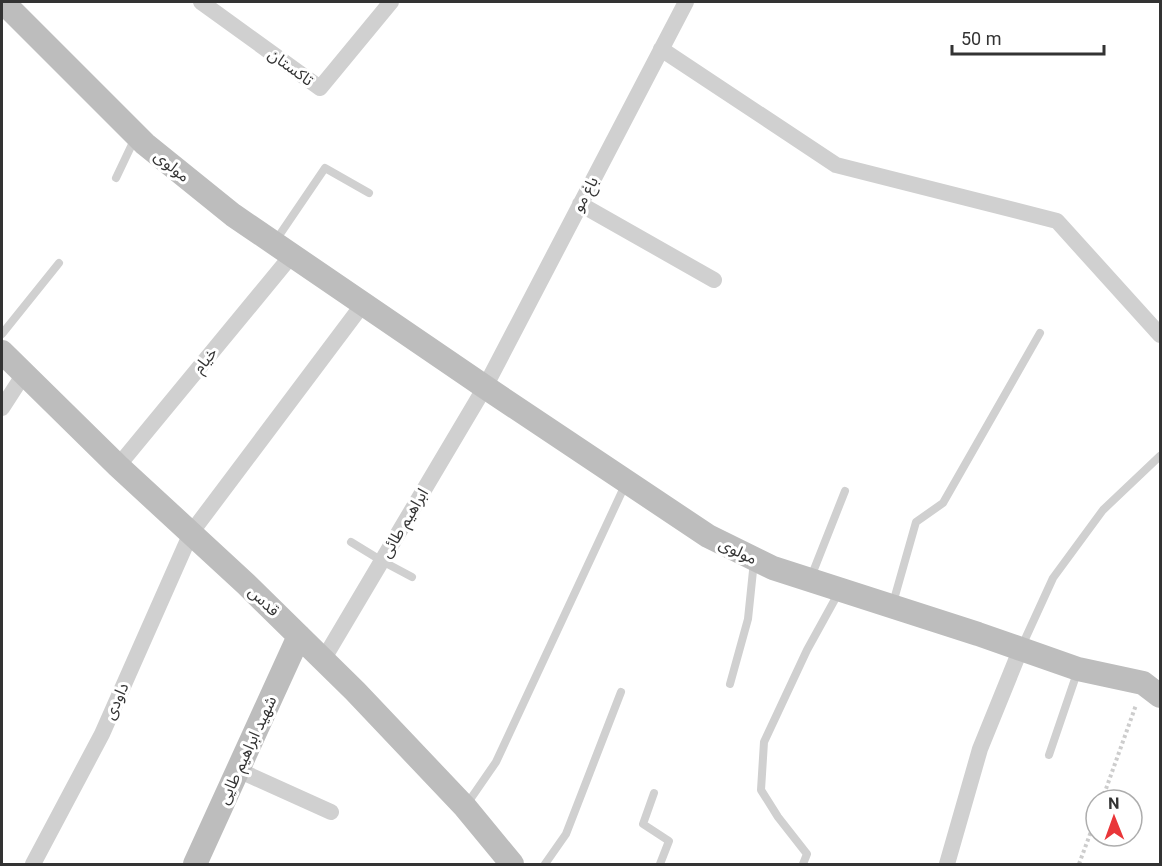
<svg xmlns="http://www.w3.org/2000/svg" width="1162" height="866" font-family="Roboto,'Noto Sans Arabic',sans-serif">
<style>
.lines{fill:none;stroke-linecap:round;stroke-linejoin:round}
.path{stroke:#cdcdcd;stroke-width:4;stroke-dasharray:3 3;stroke-linecap:butt}
.lane{stroke:#d0d0d0;stroke-width:8}
.street{stroke:#d0d0d0;stroke-width:16}
.secondary{stroke:#bdbdbd;stroke-width:24}
.labels{text-anchor:middle;dominant-baseline:central;stroke-width:6;stroke-linejoin:round;paint-order:stroke}
.street-label{font-size:16px;fill:#333;stroke:#fff}
</style>
<rect width="100%" height="100%" fill="#fff"/>
<g class="lines">
<path class="path" d="M1102,800l34,-95
M1079,864l17,-46"/>
<path class="lane" d="M116,178l19,-40
M274,243l51,-75 44,25
M2,334l57,-71
M351,542l31,19 30,16
M811,577l34,-86
M893,603l23,-81 27,-19 97,-170
M1021,648l32,-70 50,-68 57,-54
M730,684l18,-65 6,-58
M1049,755l29,-85
M654,793l-11,31 26,17 -9,23
M467,804l29,-42 130,-279
M545,864l21,-30 55,-142
M803,864l4,-10 -29,-37 -17,-27 3,-48 43,-92 32,-58"/>
<path class="street" d="M201,2l119,86 71,-86
M661,49l175,116 221,56 103,114
M580,204l134,76
M2,408l22,-34
M118,466l174,-211
M323,660l162,-273 201,-385
M238,770l93,42
M33,864l69,-130 89,-201 172,-229
M947,864l33,-115 41,-101"/>
<path class="secondary" d="M3,2l142,142 88,71 252,172 223,149 65,32 205,66 100,35 65,14 17,13
M2,352l116,114 128,118 109,107 110,116 47,57
M195,864l104,-228"/>
</g>
<g class="labels">
<g class="street-label">
<text transform="translate(291 67) rotate(36)">تاکستان</text>
<text transform="translate(172 166) rotate(39)">مولوی</text>
<text transform="translate(585 194) rotate(-62)">باغ مو</text>
<text transform="translate(205 360) rotate(-51)">خیام</text>
<text transform="translate(404 523) rotate(-59)">ابراهیم طائی</text>
<text transform="translate(738 551) rotate(26)">مولوی</text>
<text transform="translate(264 601) rotate(44)">قدس</text>
<text transform="translate(116 701) rotate(-66)">داودی</text>
<text transform="translate(247 750) rotate(-65)">شهید ابراهیم طایی</text>
</g>
</g>
<rect width="1162" height="866" fill="none" stroke="#333333" stroke-width="6"/>
<g transform="translate(1114 818) rotate(359)"><circle r="28" fill="#ffffff" stroke="#adadad" stroke-width="1.5"/>
<path d="M0-4.5L10 22L0 15L-10 22Z" fill="#e93639"/>
<text y="-9" font-size="16" font-weight="bold" text-anchor="middle" fill="#333333">N</text>
</g>
<path d="M952 45v9h152v-9" fill="none" stroke="#333333" stroke-width="3"/>
<text x="961" y="45" font-size="18" fill="#333333" stroke="#ffffff" stroke-width="4.5" paint-order="stroke">50 m</text>
</svg>
